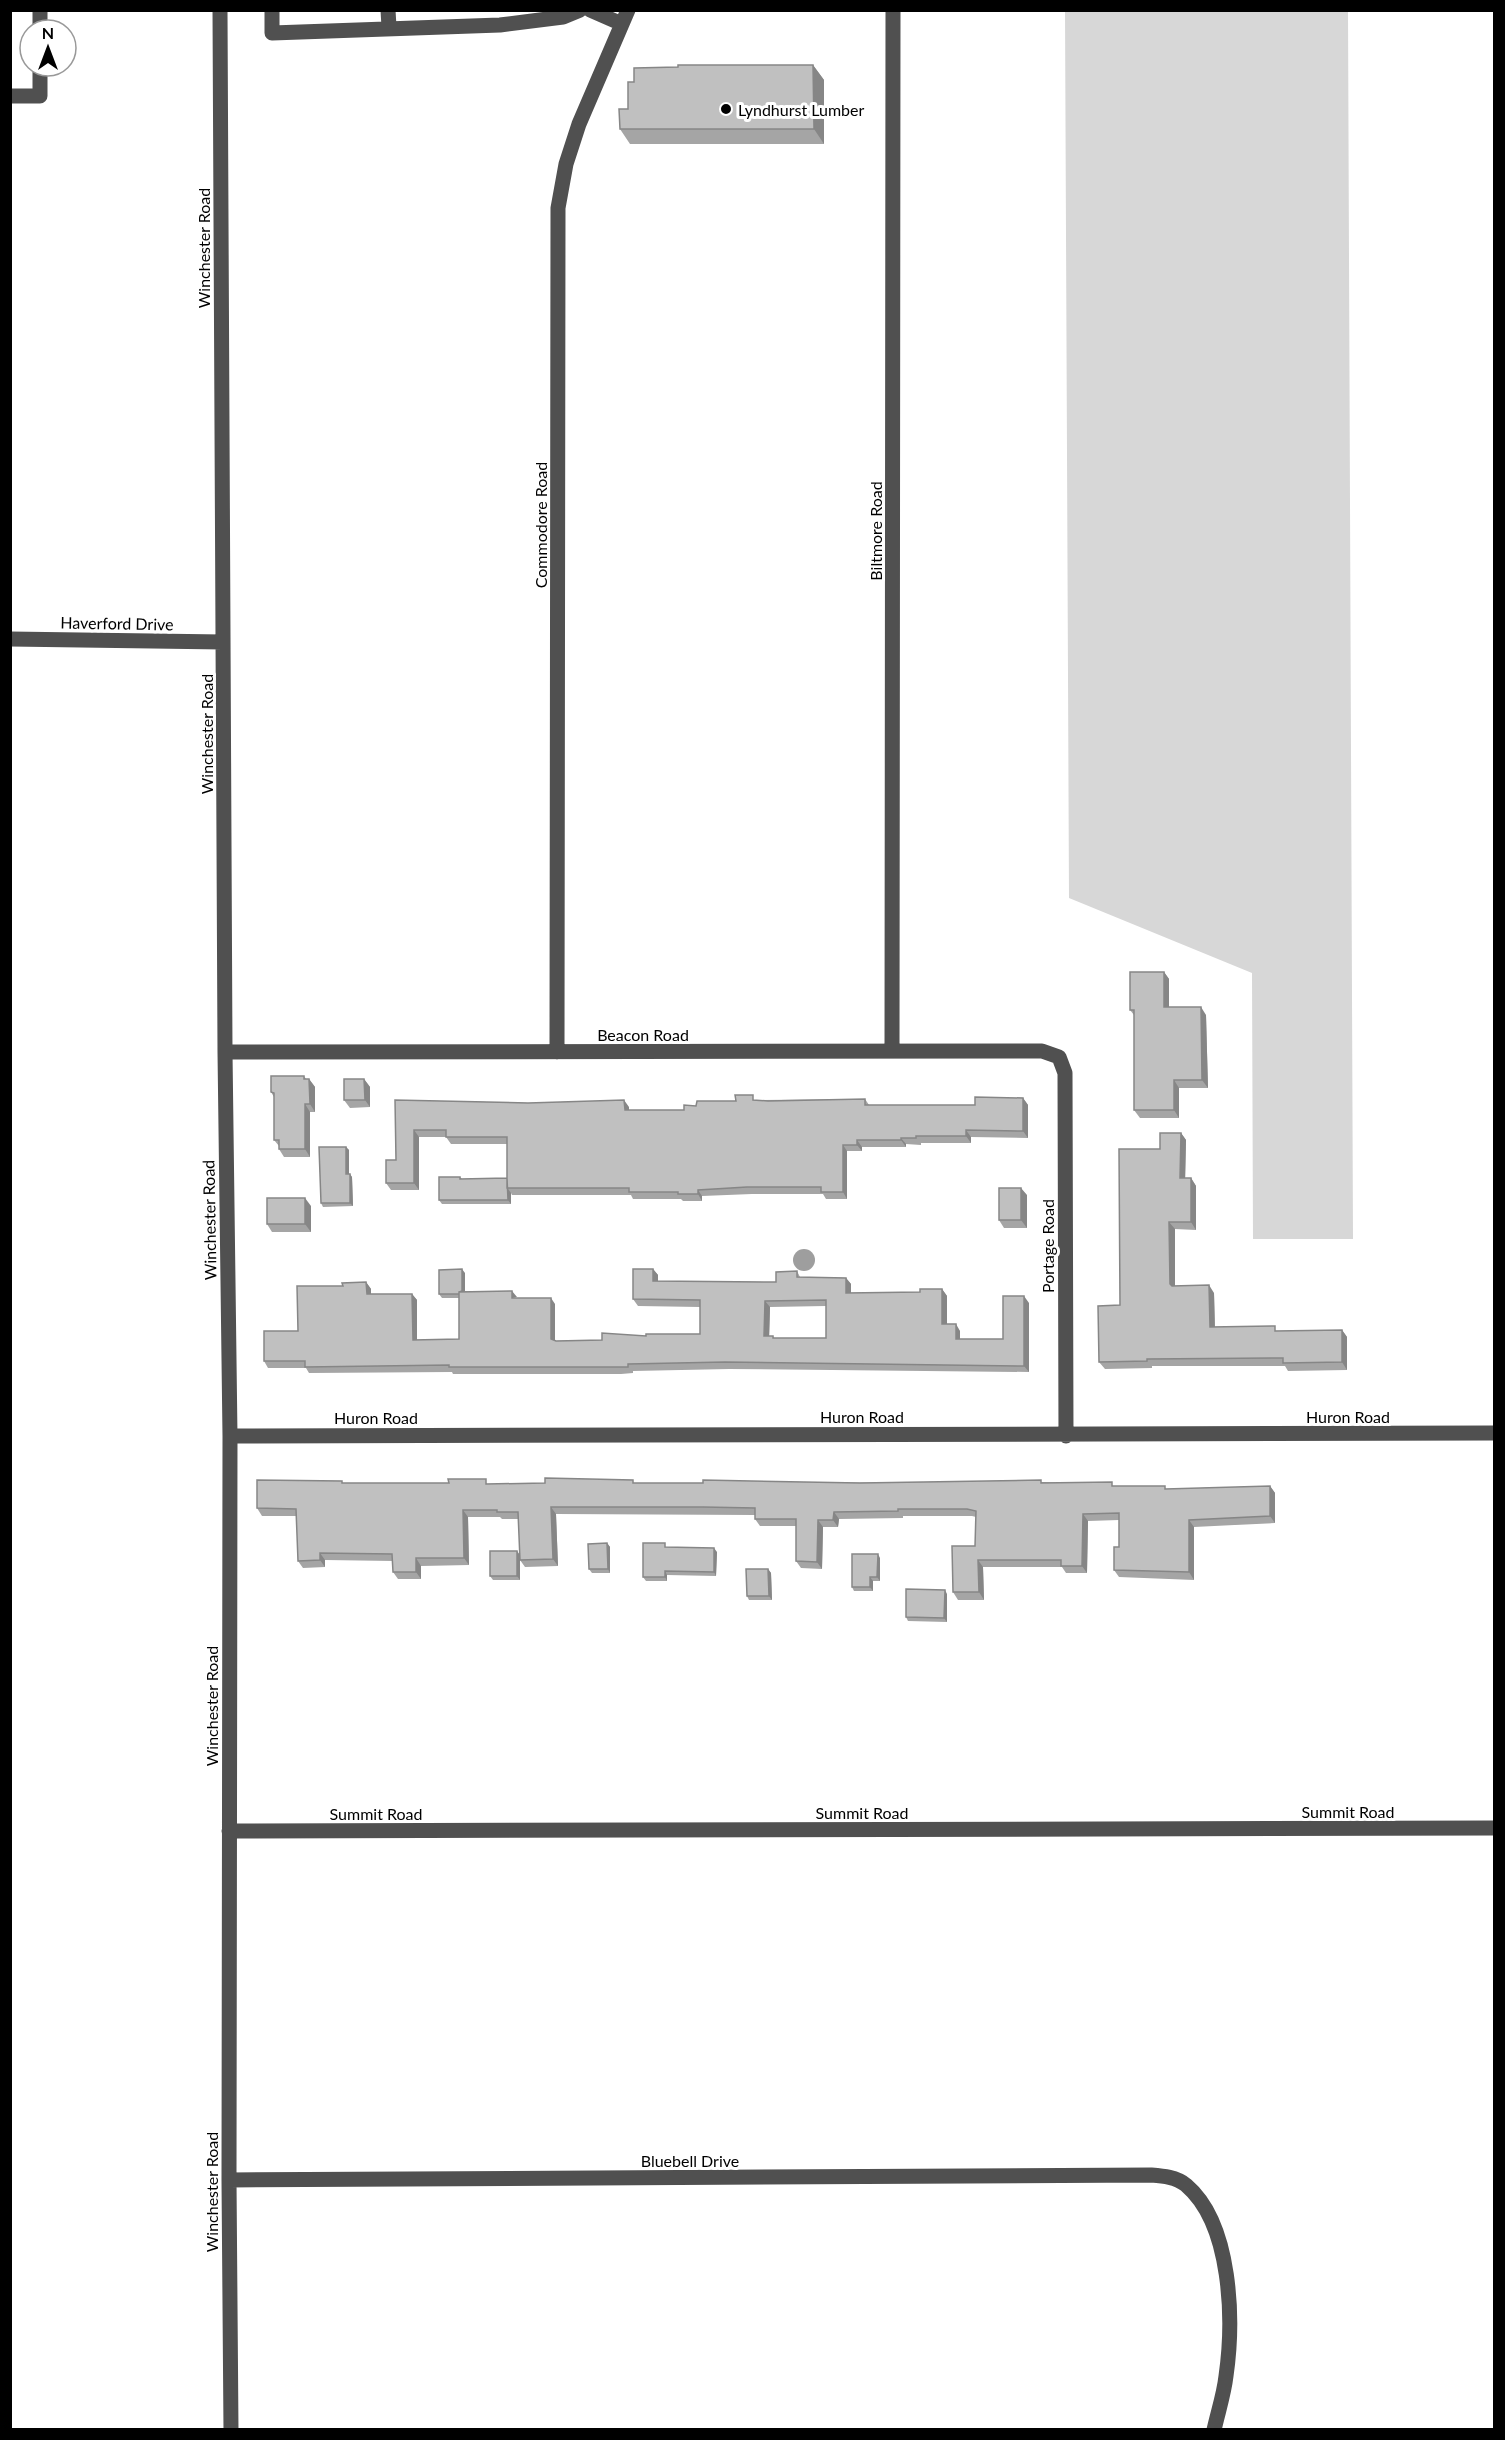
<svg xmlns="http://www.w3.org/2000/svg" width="1505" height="2440" font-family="Lato,sans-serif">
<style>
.green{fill:#d7d7d7}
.water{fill:#9e9e9e}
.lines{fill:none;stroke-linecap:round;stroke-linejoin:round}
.minor{stroke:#505050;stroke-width:15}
.wall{fill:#a5a5a5;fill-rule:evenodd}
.shaded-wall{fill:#868686}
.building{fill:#c0c0c0;stroke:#868686;stroke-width:1.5;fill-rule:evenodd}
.poi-dot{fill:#000;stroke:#fff;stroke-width:2}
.labels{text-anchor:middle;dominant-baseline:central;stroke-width:6;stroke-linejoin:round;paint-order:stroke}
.poi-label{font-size:16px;fill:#000;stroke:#fff;text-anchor:start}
.street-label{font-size:16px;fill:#000;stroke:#fff}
</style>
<rect width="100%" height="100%" fill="#fff"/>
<path class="green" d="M1065,11h283l5,1228h-100l-1,-266 -183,-75z"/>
<path class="water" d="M793 1260a11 11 0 1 1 22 0a11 11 0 1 1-22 0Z"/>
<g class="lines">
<path class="minor" d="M220,10l5,1042 5,384 -1,744 2,250
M272,10v23l228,-8 63,-8 17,-7
M388,10l1,17
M590,10l32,14
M40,30v-20
M10,96h30v-30
M10,639l213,3
M892,1051l1,-1041
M225,1052l817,-1 17,6 6,16 1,363
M557,1052l1,-844 8,-44 13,-40 49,-114
M230,1436l1264,-3
M229,1831l1265,-3
M229,2180l922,-5c12,1 25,2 35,10 46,39 48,135 40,191 -2,18 -8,36 -12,54"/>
</g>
<path class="wall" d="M813,65l11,15v64h-194l-10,-15 8,-20 6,-27z
M1164,972l5,7v28l37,8 2,73h-29v30h-39l-6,-8v-95l-4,-5z
M304,1076l2,3h3l6,8v25h-5v45h-26l-5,-8v-3l-5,-6v-43l-3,-5z
M364,1079l6,8v20l-20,1 -6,-8z
M1023,1098l5,7v33l-57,-1v6h-50v2l-15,-1v3h-44v4h-15v48h-21l-3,-5h-71l-50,2v5h-19l-2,-2h-48l-2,-4h-119l-1,-2v11h-69l-3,-4 21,-23 2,2 45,-1v-34h-56l-5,-7h-27v53h-28l-5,-7 10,-23 -1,-60 133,3 101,4v3h55l12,-4 40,-5 21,-1 108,-1 4,6h106z
M1181,1133l5,7 -1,38h6l5,8v44l-21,-1v57l39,7 1,34 63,4 64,-1 5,7v33l-59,1 -3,-5h-133v2l-47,1 -6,-7 21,-57 40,-156z
M346,1147l3,3v24l3,3 1,29 -30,1 -2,-4z
M1027,1195v33h-23l-5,-8z
M311,1206v26h-39l-5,-8z
M653,1269l5,6v6l118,1 21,-11 3,6 46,1 5,6v9l69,-1 22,-3 5,7v28l13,7v8h43l26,-36v69l-300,-3 -96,2v2l-12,1h-168l-1,-2 -143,1 -3,-5h-38l-4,-7 34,-30 45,-45 23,-4 5,7v5h41l5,6v40l42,-1v-41h-17l-3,-4 26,-21v18l52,7 38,6v37l47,-1 44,-4 54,-2v-27l-62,-1 -5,-7zM826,1306v32h-52l-1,-2h-4l1,-29z
M1043,1482l124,7 103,-3 5,7v30l-81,4v53l-75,-3 -5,-7 5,-23v-27l-31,1 -1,52h-21l-4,-6h-79l1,33h-26l-5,-8 22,-46 1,-29 -4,-1h-69v2l-64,1 -1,8h-15l-1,42 -21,-1 -5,-7v-35h-36l-5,-7v-4l-199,-1 2,52 -33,1 -5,-7v20h-27l-3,-4 27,-25 2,4v-36h-17l-2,-2h-32l1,48 -48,1v13h-23l-5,-7v-11l-68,-1v7l-22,1 -5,-7 -1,-45h-35l-5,-8 87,-25 145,1z
M607,1543l3,4v26h-18l-3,-4z
M667,1547l50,5 -1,24 -49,-1v6h-21l-3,-4z
M880,1558v23h-7v10h-19l-2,-4z
M768,1569l3,4 1,27h-23l-2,-4z
M947,1594v28l-39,-1 -2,-4z"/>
<path class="shaded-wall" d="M813,65l11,15v64l-10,-15z
M1164,972l5,7v36l-5,-8z
M1201,1007l5,8 2,73 -6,-8z
M309,1079l6,8v25l-5,-8z
M364,1079l6,8v20l-5,-7z
M1174,1080l5,8v30l-5,-8z
M1023,1098l5,7v33l-5,-7z
M624,1100l5,7v10l-4,-7z
M305,1104l5,8v45l-5,-8z
M414,1130l5,7v53l-5,-7z
M966,1130l5,7v6l-5,-7z
M1181,1133l5,7 -1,46 -5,-8z
M901,1138l5,6v3l-5,-7z
M857,1140l5,7v4l-5,-6z
M843,1145l4,6v48l-4,-7z
M346,1147l3,3v27l-3,-3z
M350,1174l2,3 1,29 -3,-3z
M1191,1178l5,8v44l-5,-8z
M1021,1188l6,7v33l-6,-8z
M508,1189l3,4v11l-3,-4z
M698,1190l4,6v5l-4,-7z
M305,1198l6,8v26l-6,-8z
M1169,1222l6,7v62l-5,-7z
M462,1269l3,4v25l-3,-4z
M653,1269l5,6v12l-5,-6z
M846,1278l5,6v16l-5,-7z
M366,1282l5,7v12l-4,-7z
M1209,1285l5,8 1,42 -5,-8z
M942,1289l5,7v35l-5,-7z
M512,1291l5,6 -5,1z
M412,1294l5,6v47l-4,-7z
M1024,1296l5,7v69l-5,-6z
M551,1298l4,6v42l-4,-7z
M765,1301l5,6 -1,36 -5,-7z
M956,1324l4,7v15l-4,-7z
M1342,1330l5,7v33l-5,-8z
M1270,1486l5,7v30l-5,-7z
M551,1507l5,7 2,52 -5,-7z
M463,1510l5,7 1,48 -5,-7z
M834,1512l5,7 -1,8 -5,-7z
M1083,1514l5,7 -1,52 -5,-7z
M818,1520l5,7 -1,42 -5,-7z
M1189,1520l5,7v53l-5,-8z
M607,1543l3,4v26l-2,-4z
M714,1548l3,4 -1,24 -2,-4z
M517,1551l3,4v25l-3,-4z
M320,1553l5,7v7l-5,-7z
M878,1554l2,4v23l-3,-4z
M416,1558l5,8v13l-5,-7z
M978,1560l5,7 1,33 -5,-8z
M768,1569l3,4 1,27 -3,-4z
M665,1571l2,4v6l-2,-4z
M870,1577l3,4v10l-3,-4z
M945,1590l2,4v28l-3,-4z"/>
<path class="building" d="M678,65h135l1,64h-194l-1,-20h9v-27h6v-14l44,-1z
M1130,972h34v35h37l1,73h-28v30h-40v-100h-4z
M271,1076h33v3h5l1,25h-5v45h-26v-9h-5v-47l-3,-1z
M344,1079h20l1,21h-21z
M735,1095h18v5l15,1 97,-2v6h110v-8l48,1v33l-57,-1v6h-50v2h-15v2h-44v5h-14v47h-22v-5h-74l-49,3v4h-20v-2h-49v-4h-122v-51h-61v-7h-32v53h-28v-23h10l-1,-60 133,3 96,-3 1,10h59v-5l12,1 1,-5h39z
M1160,1133h21l-1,45h11v44h-22l1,62 2,2 37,-1 1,42 65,-1v5l67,-1v32l-59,1v-5l-136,1v2l-48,1 -1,-56 22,-1 -1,-156h41z
M319,1147h27v27h4v29h-29z
M439,1177h21v2l47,-1 1,22h-69z
M999,1188h22v32h-22z
M267,1198h38v26h-38z
M462,1269v22l-3,1v2h-20v-24z
M633,1269h20v12l123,1v-10l21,-1v6l49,1v15l74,-1v-3h22v35h14v15h47v-43h21v70l-299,-4 -97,2v3h-179v-2l-144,2v-6h-41v-30h34l-1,-45h46l-1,-3 24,-1 1,12h45l1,46 46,-1v-47l53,-1v7h39v41l5,2 46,-1v-7l44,3v-2h54v-34l-67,-1zM826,1300v38h-53v-2h-9l1,-35z
M545,1478l88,2v3h70v-3l157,3 181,-3v3l71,-1v4h53v3l105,-3v30l-81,4v52l-75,-2v-23h5v-34l-36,1 -1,52h-21v-6h-83l1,32h-26l-1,-46h23l1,-35 -9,-2h-69v2l-64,1 -1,8h-15l-1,42 -21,-1v-42h-41v-11l-52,-1h-152l2,52 -33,1 -2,-48h-21v-2h-34l1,48h-48v14h-23l-1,-18 -72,-1v7l-22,1 -2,-52 -39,-1v-28l85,1v2h107l-1,-4h38v5l59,-1z
M607,1543l1,26h-19l-1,-25z
M643,1543h22v4l49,1v24l-49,-1v6h-22z
M490,1551h27v25h-27z
M852,1554h26l-1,23h-7v10h-18z
M746,1569h22l1,27h-22z
M906,1589l39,1 -1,28 -38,-1z"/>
<circle class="poi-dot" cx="726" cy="109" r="6"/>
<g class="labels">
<g class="poi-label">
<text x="738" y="109">Lyndhurst Lumber</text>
</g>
<g class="street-label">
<text transform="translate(203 248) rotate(-90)">Winchester Road</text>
<text transform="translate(540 525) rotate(-90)">Commodore Road</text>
<text transform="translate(875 531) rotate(-90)">Biltmore Road</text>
<text transform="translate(117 623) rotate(1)">Haverford Drive</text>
<text transform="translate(206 734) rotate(-90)">Winchester Road</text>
<text x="643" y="1034">Beacon Road</text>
<text transform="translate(209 1220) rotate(-91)">Winchester Road</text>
<text transform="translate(1047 1246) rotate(-90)">Portage Road</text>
<text x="862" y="1416">Huron Road</text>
<text x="1348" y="1416">Huron Road</text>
<text x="376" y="1417">Huron Road</text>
<text transform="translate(211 1706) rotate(-90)">Winchester Road</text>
<text x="1348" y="1811">Summit Road</text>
<text x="862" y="1812">Summit Road</text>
<text x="376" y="1813">Summit Road</text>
<text x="690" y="2160">Bluebell Drive</text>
<text transform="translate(211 2192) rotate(-90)">Winchester Road</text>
</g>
</g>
<rect width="1505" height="2440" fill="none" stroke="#000000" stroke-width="24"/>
<g transform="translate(48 48)"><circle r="28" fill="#ffffff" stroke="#999999" stroke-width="1.5"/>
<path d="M0-4.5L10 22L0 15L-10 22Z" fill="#000000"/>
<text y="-9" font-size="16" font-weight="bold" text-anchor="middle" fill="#000000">N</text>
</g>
</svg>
